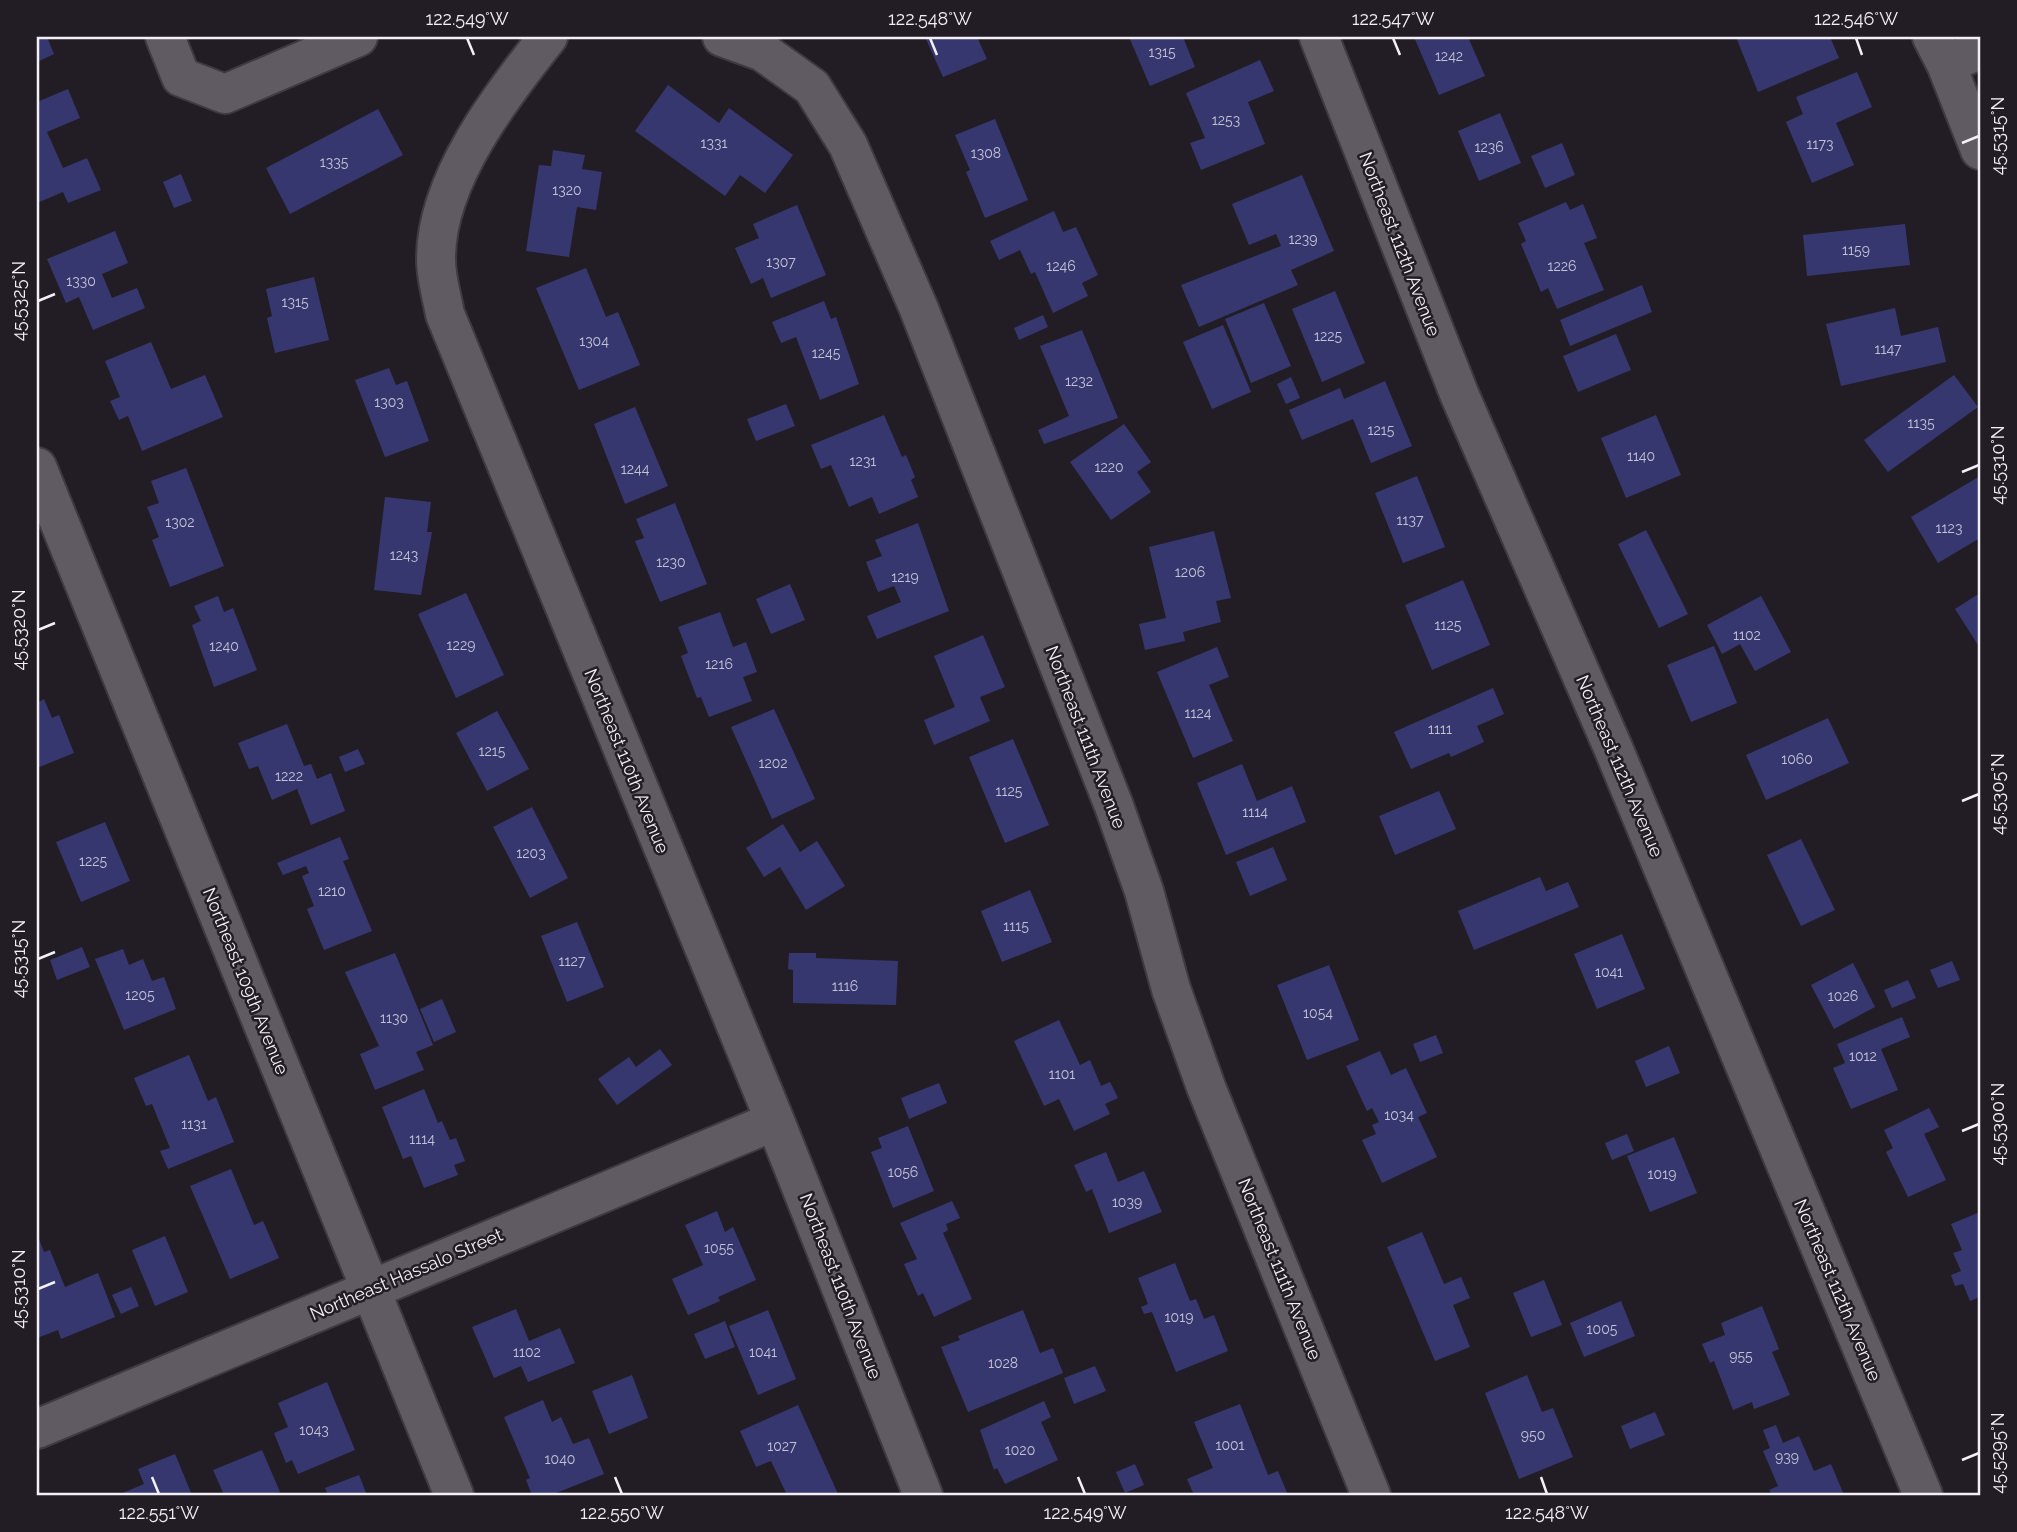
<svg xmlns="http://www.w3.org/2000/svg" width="2017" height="1532" font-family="Raleway,sans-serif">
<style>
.building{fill:#36376f}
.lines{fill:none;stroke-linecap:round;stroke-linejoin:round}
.minor-casing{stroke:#3e3a41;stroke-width:42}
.minor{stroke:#605a63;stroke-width:38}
.ticks{fill:none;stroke:#f3f0f5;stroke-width:2.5}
.labels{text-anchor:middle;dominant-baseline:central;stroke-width:5;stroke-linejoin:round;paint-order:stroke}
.number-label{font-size:14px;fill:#c4c2d4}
.street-label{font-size:18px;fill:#f3f0f5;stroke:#221d25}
.neatline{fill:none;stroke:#f3f0f5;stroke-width:2.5}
.ticks-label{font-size:18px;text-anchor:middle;fill:#f3f0f5}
</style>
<rect width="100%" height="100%" fill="#221d25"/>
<path class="building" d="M37,37h10l7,17 -17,8z
M925,37h52l10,22 -44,18z
M1129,37h54l12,30 -45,19z
M1414,37h54l17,39 -46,19z
M1736,37h94l9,21 -81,34z
M1260,60l14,31 -26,11 17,42 -64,26 -11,-27 15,-5 -19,-45z
M1857,72l15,35 -36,16 18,42 -42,18 -26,-61 17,-8 -7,-17z
M668,85l51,38 10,-15 64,47 -28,38 -25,-18 -15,21 -90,-65z
M68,89l12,29 -33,14 16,36 24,-10 14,32 -33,13 -5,-11 -26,11v-101z
M378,109l25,46 -113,59 -24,-46z
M1500,113l21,50 -42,18 -21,-50z
M995,119l33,81 -43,18 -19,-46 4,-2 -15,-35z
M1562,143l13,32 -30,13 -14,-32z
M553,150l32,5 -3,14 20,3 -6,38 -19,-3 -8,50 -43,-6 13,-86 12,1z
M181,174l11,27 -18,7 -11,-26z
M1302,175l32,76 -43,19 7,15 -99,42 -18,-42 100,-39 -5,-12 -27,11 -17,-41z
M1566,202l4,8 13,-6 14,34 -13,5 20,47 -47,19 -9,-21 -7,4 -20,-48 5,-3 -8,-18z
M797,205l29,70 -55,23 -8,-20 -12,6 -16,-36 24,-10 -6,-14z
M1054,211l9,21 13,-5 22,48 -16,8 6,13 -35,17 -18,-41 -4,2 -11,-24 -21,10 -9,-19z
M1905,224l5,41 -103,11 -4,-41z
M115,231l13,32 -26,11 10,24 25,-10 8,20 -52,22 -14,-33 -13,6 -19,-44z
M586,268l20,49 12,-5 22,53 -61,25 -43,-102z
M314,277l15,63 -54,13 -8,-35 5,-2 -6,-27z
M1642,285l10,27 -82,34 -10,-26z
M1335,291l30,72 -43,19 -30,-73z
M824,301l7,18 5,-2 23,67 -39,16 -24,-63 -15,6 -9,-21z
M1264,303l27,63 -40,17 -26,-64z
M1895,308l6,28 37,-9 8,35 -105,24 -15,-62z
M1043,315l5,12 -29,13 -5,-12z
M1223,325l28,67 -39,17 -29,-67z
M1082,330l36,88 -74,26 -6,-14 31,-14 -29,-70z
M1616,334l15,36 -53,22 -15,-36z
M151,342l20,47 34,-14 18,42 -81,34 -14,-35 -9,4 -9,-19 10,-4 -15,-36z
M389,368l7,17 11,-4 22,60 -44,16 -30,-77z
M1954,375l24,32 -90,65 -24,-32z
M1291,377l9,21 -14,6 -9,-20z
M1385,381l27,65 -41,17 -18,-44 -51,21 -13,-30 51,-22 4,11z
M786,404l9,22 -39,15 -9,-22z
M635,407l33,79 -43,18 -31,-80z
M884,415l18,42 4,-2 9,22 -4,3 7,17 -39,17 -7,-17 -23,10 -18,-42 -10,4 -10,-24z
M1656,415l25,60 -55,23 -25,-60z
M1124,424l27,38 -14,10 14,20 -40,28 -41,-58z
M186,468l38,98 -54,21 -18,-47 7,-3 -12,-30 12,-4 -8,-22z
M1417,476l28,71 -42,16 -28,-70z
M1980,476v62l-42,25 -27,-46z
M385,497l46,5 -4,30h5l-11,63 -47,-5z
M675,503l32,81 -47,18 -25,-61 9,-3 -8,-19z
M918,523l31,88 -72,28 -10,-23 34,-14 -7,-16 -16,6 -12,-30 16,-6 -7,-16z
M1646,530l42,84 -29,14 -41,-84z
M1214,531l17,67 -15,3 5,21 -38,10 2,9 -40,9 -6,-26 27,-6 -17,-71z
M1463,580l27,65 -58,25 -27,-65z
M790,584l15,36 -34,14 -15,-35z
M466,593l38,82 -48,23 -38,-84z
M1980,593v55l-25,-39z
M218,596l6,16 9,-4 24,62 -43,17 -22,-62 9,-4 -7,-15z
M1761,596l30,56 -36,19 -15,-27 -18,10 -15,-29z
M720,612l13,35 13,-5 11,30 -14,5 9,24 -43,16 -8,-20 -4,1 -16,-42 7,-3 -10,-26z
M983,635l22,52 -25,10 10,24 -56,24 -10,-25 31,-13 -21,-51z
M1714,646l23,57 -46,19 -24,-57z
M1217,647l12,30 -20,8 24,56 -40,17 -36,-86z
M1493,688l11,26 -27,12 7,16 -33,15 -2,-4 -38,16 -17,-37z
M44,699l8,19 7,-3 15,38 -37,15v-65z
M774,709l41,90 -43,20 -41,-92z
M497,711l32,58 -42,22 -31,-58z
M1828,718l21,45 -83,37 -20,-45z
M287,724l17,42 7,-2 6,15 14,-6 14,38 -34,14 -14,-36 -25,11 -14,-34 -9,3 -11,-26z
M1013,739l36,86 -44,18 -36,-86z
M358,749l7,15 -20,8 -6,-15z
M1242,764l15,37 35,-15 14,36 -80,33 -29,-72z
M1439,791l17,38 -61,26 -16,-39z
M532,807l36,71 -38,20 -37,-71z
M105,822l25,59 -49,21 -25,-60z
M783,824l17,28 17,-11 28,45 -39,24 -26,-43 -16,10 -18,-29z
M340,837l9,22 -6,2 29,70 -48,19 -17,-41 7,-3 -12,-30 7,-3 -3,-7 -23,9 -6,-12z
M1801,839l34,71 -34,16 -34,-71z
M1273,847l14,33 -37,16 -14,-34z
M1540,877l6,14 22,-9 11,25 -105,43 -16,-39z
M1030,890l22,52 -50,20 -21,-51z
M577,922l27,65 -37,15 -26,-66z
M1622,934l23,55 -48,20 -23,-55z
M82,947l8,20 -33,13 -7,-20z
M123,949l6,16 14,-6 9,22 12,-4 12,32 -52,21 -29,-71z
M395,953l38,92 -17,7 8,18 -49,20 -15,-36 19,-8 -34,-74z
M789,953h27v5l82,3 -2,44 -103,-2v-33l-5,-1z
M1952,961l8,19 -22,8 -8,-18z
M1853,963l22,44 -41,22 -23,-44z
M1329,965l30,75 -52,20 -30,-75z
M1908,980l8,18 -24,10 -8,-18z
M442,999l14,33 -22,10 -14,-33z
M1902,1017l8,20 -29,12 17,41 -47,19 -18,-41 12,-5 -8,-19z
M1059,1020l21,45 10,-5 11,26 9,-4 8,16 -13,6 5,10 -36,17 -15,-32 -15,7 -30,-65z
M1436,1035l7,18 -23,9 -7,-18z
M1669,1046l11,27 -34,14 -11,-26z
M660,1049l12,16 -55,40 -19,-26 31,-22 7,10z
M1380,1051l11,24 15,-7 21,45 -9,4 19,40 -55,26 -20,-43 14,-6 -4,-9 7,-3 -7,-14 -5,3 -21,-45z
M189,1055l19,46 8,-4 18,45 -66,27 -8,-18 10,-3 -18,-44 -6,2 -12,-28z
M939,1083l8,20 -38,16 -8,-21z
M424,1089l14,34 4,-2 8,19 6,-2 9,23 -11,4 4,10 -34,13 -13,-32 -8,3 -21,-52z
M1929,1108l10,19 -15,7 22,46 -38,17 -22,-45 7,-4 -9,-18z
M908,1126l26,65 -41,17 -22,-56 11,-4 -4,-10z
M1627,1134l7,17 -22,9 -7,-17z
M1674,1137l23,56 -47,19 -23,-56z
M1106,1152l12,30 26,-11 18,41 -53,21 -17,-44 -6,3 -12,-27z
M231,1169l23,56 9,-4 16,37 -49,21 -40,-93z
M952,1201l8,17 -14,6 2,6 -5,3 29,66 -38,18 -11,-24 -5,3 -14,-32 13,-5 -17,-36z
M717,1211l8,21 8,-5 23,53 -38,17 2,4 -32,14 -16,-36 31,-14 -18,-40z
M1980,1212v85l-10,4 -7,-17 -8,2 -4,-11 10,-4 -8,-18 9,-3 -11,-26z
M1422,1232l22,52 17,-7 9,21 -17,7 17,42 -35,14 -48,-114z
M37,1234l7,18 6,-2 15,37 33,-14 17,44 -54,22 -3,-9 -21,8z
M165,1236l23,56 -33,14 -23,-56z
M1175,1263l15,38 6,-2 8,20 10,-4 14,36 -52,21 -24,-60 -8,2 -3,-7 7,-3 -10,-26z
M1544,1280l18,45 -31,12 -18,-44z
M131,1287l8,19 -18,8 -9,-19z
M1621,1301l14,35 -51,21 -14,-34z
M1762,1306l17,43 -7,3 18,43 -36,14 -2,-7 -19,8 -19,-49 -4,2 -8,-19 23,-9 -4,-12z
M516,1309l13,32 31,-13 15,35 -47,19 -7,-16 -27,12 -22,-51z
M768,1310l28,69 -38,16 -29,-69z
M1023,1310l17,43 13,-5 10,25 -95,39 -27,-65 19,-7 -2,-4z
M725,1321l10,26 -30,12 -11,-25z
M1095,1366l11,25 -32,13 -10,-26z
M632,1375l16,43 -39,16 -17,-43z
M1527,1375l15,37 11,-4 20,49 -54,22 -34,-86z
M327,1382l28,68 -57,24 -6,-14 -6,3 -12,-30 14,-6 -10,-24z
M543,1400l9,22 9,-5 12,27 16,-6 15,36 -53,21h-19l-6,-15 4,-2 -26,-61z
M1044,1401l7,16 -10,5 17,38 -53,24 -8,-16 -3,2 -14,-40z
M1240,1404l28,71 10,-4 10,24h-94l-7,-16 26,-11 -19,-46z
M798,1405l40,89 -2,1h-49l-16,-34 -15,6 -16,-36z
M1655,1412l10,23 -35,14 -9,-23z
M1776,1425l7,18 16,-7 15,35 17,-7 13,31h-72l-3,-5 9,-4 -15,-35 7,-3 -7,-18z
M262,1450l18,42 -7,3h-49l-11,-25z
M175,1454l17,41h-74l26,-11 -6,-15z
M1135,1464l9,21 -19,8 -9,-21z
M359,1475l8,20h-39l-3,-7z"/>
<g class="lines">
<g class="minor-casing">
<path id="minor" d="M165,37l16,40 44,17 133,-57
M548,37c-47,59 -113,144 -112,223 0,18 6,37 9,54l330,807 148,374
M722,37l41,15 49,35 36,58 71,164 195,497 30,85 27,98 35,98 165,408
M1319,37l141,359 154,354 309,745
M1932,37l14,27 34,86
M1946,64l34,-14
M37,467l417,1028
M37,1429l738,-308"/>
</g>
<use href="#minor" class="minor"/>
</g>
<path class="ticks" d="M467,38l7,17M930,38l7,17M1393,38l7,17M1856,38l6,17M1962,143l17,-7M38,301l17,-7M1962,472l17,-7M38,630l17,-7M1962,801l17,-7M38,959l17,-7M1962,1131l17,-7M38,1289l17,-7M1962,1460l17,-7M152,1477l7,17M615,1477l7,17M1078,1477l7,17M1541,1477l6,17"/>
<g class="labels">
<g class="number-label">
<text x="1162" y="52">1315</text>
<text x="1449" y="56">1242</text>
<text x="1226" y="120">1253</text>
<text x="714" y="143">1331</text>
<text x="1820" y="144">1173</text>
<text x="1489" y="147">1236</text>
<text x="986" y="153">1308</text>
<text x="334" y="162">1335</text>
<text x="567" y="190">1320</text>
<text x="1303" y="239">1239</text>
<text x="1856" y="250">1159</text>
<text x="781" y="262">1307</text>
<text x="1061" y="266">1246</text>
<text x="1562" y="266">1226</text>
<text x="81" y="281">1330</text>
<text x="295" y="302">1315</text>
<text x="1328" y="336">1225</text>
<text x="594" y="341">1304</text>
<text x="1888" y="349">1147</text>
<text x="826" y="353">1245</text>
<text x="1079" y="381">1232</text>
<text x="389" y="402">1303</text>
<text x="1921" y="423">1135</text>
<text x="1381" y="430">1215</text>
<text x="1641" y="456">1140</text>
<text x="863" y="461">1231</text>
<text x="1109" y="467">1220</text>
<text x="635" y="469">1244</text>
<text x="1410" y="520">1137</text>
<text x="180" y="522">1302</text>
<text x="1949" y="528">1123</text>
<text x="404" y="555">1243</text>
<text x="671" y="562">1230</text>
<text x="1190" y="572">1206</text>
<text x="905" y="577">1219</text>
<text x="1448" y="625">1125</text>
<text x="1747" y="635">1102</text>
<text x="461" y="645">1229</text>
<text x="224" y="646">1240</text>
<text x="719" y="664">1216</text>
<text x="1198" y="713">1124</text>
<text x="1440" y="729">1111</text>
<text x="492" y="751">1215</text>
<text x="1797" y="759">1060</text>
<text x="773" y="763">1202</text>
<text x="289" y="776">1222</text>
<text x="1009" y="791">1125</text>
<text x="1255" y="812">1114</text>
<text x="531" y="853">1203</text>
<text x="93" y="861">1225</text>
<text x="332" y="891">1210</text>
<text x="1016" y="926">1115</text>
<text x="572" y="961">1127</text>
<text x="1609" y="972">1041</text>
<text x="845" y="986">1116</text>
<text x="140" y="995">1205</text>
<text x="1843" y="996">1026</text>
<text x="1318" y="1013">1054</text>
<text x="394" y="1018">1130</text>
<text x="1863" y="1056">1012</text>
<text x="1062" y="1074">1101</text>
<text x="1399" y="1115">1034</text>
<text x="194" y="1124">1131</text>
<text x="422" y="1139">1114</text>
<text x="903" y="1172">1056</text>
<text x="1662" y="1174">1019</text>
<text x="1127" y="1202">1039</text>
<text x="719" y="1248">1055</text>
<text x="1179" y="1317">1019</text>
<text x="1602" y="1329">1005</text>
<text x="527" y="1352">1102</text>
<text x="763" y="1352">1041</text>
<text x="1741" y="1356">955</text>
<text x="1003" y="1363">1028</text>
<text x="314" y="1430">1043</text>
<text x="1533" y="1435">950</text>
<text x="1230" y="1445">1001</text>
<text x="782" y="1446">1027</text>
<text x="1020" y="1450">1020</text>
<text x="1787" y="1457">939</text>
<text x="560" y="1459">1040</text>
</g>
<g class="street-label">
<text transform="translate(1400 244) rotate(69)">Northeast 112th Avenue</text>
<text transform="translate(1086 737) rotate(69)">Northeast 111th Avenue</text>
<text transform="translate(627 761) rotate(68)">Northeast 110th Avenue</text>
<text transform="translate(1620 766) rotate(67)">Northeast 112th Avenue</text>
<text transform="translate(246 981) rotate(68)">Northeast 109th Avenue</text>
<text transform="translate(1280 1269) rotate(68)">Northeast 111th Avenue</text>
<text transform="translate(406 1274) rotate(-23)">Northeast Hassalo Street</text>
<text transform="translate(841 1286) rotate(69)">Northeast 110th Avenue</text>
<text transform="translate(1838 1290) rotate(67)">Northeast 112th Avenue</text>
</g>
</g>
<rect width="2017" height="1532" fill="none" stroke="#221d25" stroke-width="77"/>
<rect x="38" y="38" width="1941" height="1456" class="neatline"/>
<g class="ticks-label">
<text x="467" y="25">122.549°W</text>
<text x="930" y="25">122.548°W</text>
<text x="1393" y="25">122.547°W</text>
<text x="1856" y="25">122.546°W</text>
<text transform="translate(1998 136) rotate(-90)" y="6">45.5315°N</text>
<text transform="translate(19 301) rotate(-90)" y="6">45.5325°N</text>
<text transform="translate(1998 465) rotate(-90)" y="6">45.5310°N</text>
<text transform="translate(19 630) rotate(-90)" y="6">45.5320°N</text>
<text transform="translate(1998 794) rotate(-90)" y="6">45.5305°N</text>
<text transform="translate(19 959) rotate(-90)" y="6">45.5315°N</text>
<text transform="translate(1998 1124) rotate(-90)" y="6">45.5300°N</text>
<text transform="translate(19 1289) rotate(-90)" y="6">45.5310°N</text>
<text transform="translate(1998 1453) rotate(-90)" y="6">45.5295°N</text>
<text x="159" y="1519">122.551°W</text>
<text x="622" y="1519">122.550°W</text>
<text x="1085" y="1519">122.549°W</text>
<text x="1547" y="1519">122.548°W</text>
</g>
</svg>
